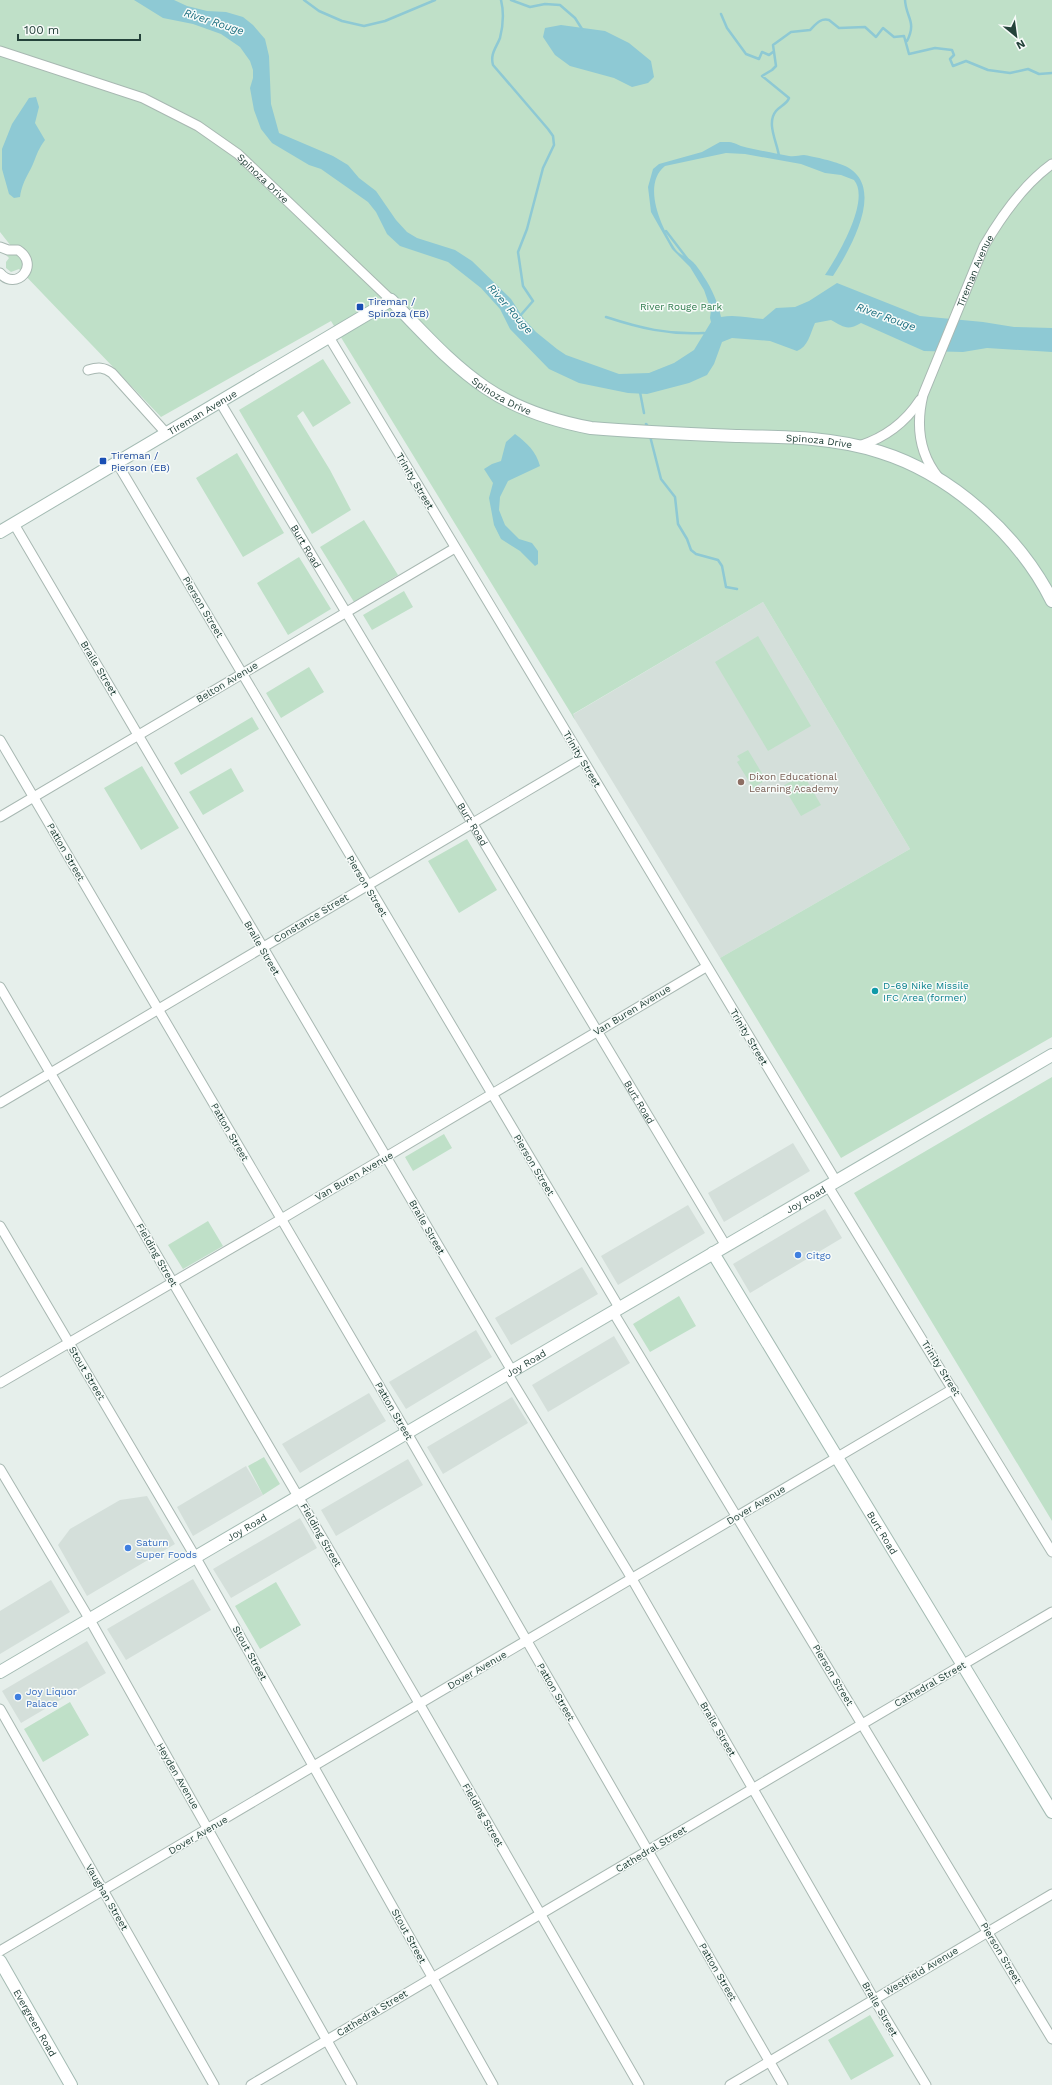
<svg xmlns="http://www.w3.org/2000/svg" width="1052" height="2085" font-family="'Work Sans',sans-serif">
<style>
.built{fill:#d4dfda}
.green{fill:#bfe0c8}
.water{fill:#8ec9d4}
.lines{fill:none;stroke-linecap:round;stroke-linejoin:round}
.stream{stroke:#8ec9d4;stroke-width:2.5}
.street-casing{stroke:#a8b8b2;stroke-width:11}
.secondary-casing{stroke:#a4bbb3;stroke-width:14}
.street{stroke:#fff;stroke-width:9}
.secondary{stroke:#fff;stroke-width:12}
.transit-dot{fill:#1a4fb4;stroke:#f7fbf9;stroke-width:1.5}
.education-dot{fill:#8d6e63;stroke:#f7fbf9;stroke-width:1.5}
.culture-dot{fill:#0f9aa8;stroke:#f7fbf9;stroke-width:1.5}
.shop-dot{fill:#3f7fe0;stroke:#f7fbf9;stroke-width:1.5}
.labels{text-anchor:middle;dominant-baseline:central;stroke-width:3;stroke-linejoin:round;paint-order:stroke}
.street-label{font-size:10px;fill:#24423a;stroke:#f7fbf9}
.transit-label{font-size:10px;fill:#164399;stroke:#f7fbf9;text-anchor:start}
.park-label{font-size:10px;fill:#2d7a4b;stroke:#f7fbf9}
.education-label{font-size:10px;fill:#785e54;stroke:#f7fbf9;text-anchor:start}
.culture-label{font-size:10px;fill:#0d838f;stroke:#f7fbf9;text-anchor:start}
.shop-label{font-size:10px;fill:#366cbe;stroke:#f7fbf9;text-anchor:start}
.water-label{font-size:11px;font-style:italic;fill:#1c6f80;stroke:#f7fbf9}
</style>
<rect width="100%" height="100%" fill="#e6efeb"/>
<path class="built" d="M763,602l147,247 -190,109 -148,-243z
M793,1143l17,28 -86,51 -16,-29z
M688,1205l17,28 -87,52 -17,-29z
M825,1209l17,29 -92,55 -17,-29z
M582,1267l16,27 -87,51 -16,-27z
M476,1330l16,27 -86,52 -17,-27z
M614,1336l16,27 -82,49 -16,-27z
M369,1393l17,28 -86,52 -18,-29z
M512,1397l16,26 -85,51 -16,-27z
M408,1459l15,26 -87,51 -15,-26z
M246,1466l17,29 -70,41 -16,-29z
M147,1496l28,48 -88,52 -29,-51 12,-16 50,-29z
M300,1518l17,30 -86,50 -18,-29z
M193,1579l18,31 -85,50 -19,-31z
M51,1580l19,32 -70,42v-43z
M87,1641l19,32 -85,50 -19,-32z"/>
<path class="green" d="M0,0h1052v1037l-211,121 -121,-200 190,-109 -147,-247 -190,112 2,6 -244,-399 -170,96 -142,-148 -8,3 -5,-4v-6l3,-4 -6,-6 8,-6 -11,-14z
M323,359l28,44 -38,24 -10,-16 -6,5 33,54 21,40 -39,24 -73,-124z
M237,453l47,80 -41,24 -47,-79z
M364,520l34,55 -44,27 -34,-55z
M299,557l32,52 -43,26 -31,-52z
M404,591l9,16 -41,23 -9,-15z
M758,636l53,90 -43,25 -53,-89z
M309,667l15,25 -43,26 -15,-25z
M252,717l7,12 -78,46 -7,-12z
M748,750l18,30 -13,8 -16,-26 3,-2 -3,-4z
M142,766l37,62 -38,22 -37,-62z
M231,768l13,23 -41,24 -14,-23z
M803,774l18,31 -20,11 -18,-30z
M467,839l30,51 -38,23 -31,-52z
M1052,1077v444l-198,-328z
M444,1134l8,14 -39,23 -8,-14z
M208,1221l15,25 -40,23 -15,-24z
M679,1296l17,30 -46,26 -17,-28z
M264,1457l16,27 -17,11 -15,-29z
M276,1582l25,43 -41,24 -25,-43z
M70,1702l19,33 -46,27 -19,-33z
M870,2015l24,41 -43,24 -23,-40z"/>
<path class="water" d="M134,0h40l13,6 20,5 19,1 17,5 10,8 12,14 4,17 2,48 8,29 54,23 15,9 11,13 17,13 20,29 11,12 10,6 38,12 17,11 39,38 13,20 12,13 21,17 9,6 53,19 30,-1 25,-10 20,-13 17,-28 -1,-4 1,-8 -7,-20 -14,-23 -18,-18 -21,-37 -3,-25 5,-18 6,-5 43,-12 18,-10h7c6,0 9,2 14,4 15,4 33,7 48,10 6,1 10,-1 15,-1 7,1 29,6 36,9 50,17 11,84 -7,112l-8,-1c12,-18 46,-75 29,-95l-13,-5 -16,-2 -24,-9 -56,-10 -19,-1 -61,13c-24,19 -3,63 11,84 5,6 12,7 17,12 4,4 8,10 11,15 8,12 14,26 17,40 14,-3 28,1 42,2l13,-11 19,-1 14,-6 28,-18 83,33 63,6 31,5 38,1v24l-65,-4 -24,4 -39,-1 -63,-28c-14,8 -17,4 -30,-3l-16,3c-5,11 -7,24 -18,28l-27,-10 -38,-3 -10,4 -8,22 -7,11 -18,8 -42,11 -19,-1 -49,-10 -30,-14 -39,-40 -10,-20 -19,-21 -33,-26 -48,-16 -13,-12 -11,-22 -8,-10 -47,-33 -12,-4 -37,-22 -11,-14 -7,-19 -4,-22 3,-10v-8l-3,-9 -10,-14 -19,-13 -28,-10 -30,-6z
M561,25l44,6 24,12 22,18 3,16 -6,6 -16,4 -18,-9 -44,-12 -15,-11 -12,-18 2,-9z
M36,97l3,10 -4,16 10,17c-5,7 -7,11 -10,19 -6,16 -12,20 -15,38l-6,1 -5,-4 -7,-25v-20l10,-25 17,-26z
M515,434c12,9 21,17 25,32l-32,15 -8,16 -1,13 6,15 14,14 13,4 6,8v13l-3,2 -15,-15 -19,-12 -7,-14 -5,-27 4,-15 -9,-14 8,-5 9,-3 5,-19z"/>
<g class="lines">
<path class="stream" d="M304,0l15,11 23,10 22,5 21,-5 50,-21
M501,0c3,12 2,26 -1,38 -4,10 -10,16 -7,27l55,64 5,7 1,9 -11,23 -16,61 -9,23 5,34 10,15 -14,16
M511,0l19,7 15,-3 15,1 15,13 7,11
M905,0c1,18 12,21 2,41
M721,14l6,14 19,26 13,5 3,-7 7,3 4,-3
M779,156c-2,-14 -13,-33 -3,-45 4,-5 11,-7 13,-13l-27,-22 10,-6 4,-4 -3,-21 18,-13 19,-2c6,-6 10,-12 19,-10l10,8 26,-1 11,10 7,-9 11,9 10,-1 5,18 26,-6 17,2 2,5 -4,4 3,7 13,-5 22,9 22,3 18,-4 11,5 13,-1
M666,231l23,30
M606,317c34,11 62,18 98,16
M640,392l4,21
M646,424l1,1
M650,436l11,43 14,18 3,27 9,15 4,11 5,4 22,6 4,6 4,21 11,2"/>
<g class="street-casing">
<g id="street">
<path id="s1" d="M0,51l143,47 55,28 40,28 153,146"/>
<path d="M0,247l8,3h10c23,15 -2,42 -18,23"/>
<path d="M329,337l507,844"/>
<path d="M88,370c10,-3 16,-3 24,3l54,60"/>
<path id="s2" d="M220,402l506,844"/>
<path d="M859,446c25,-8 46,-23 61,-46"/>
<path d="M117,463l503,846"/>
<path id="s3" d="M938,477c-19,-24 -22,-53 -15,-82l61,-149c18,-31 39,-61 68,-82"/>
<path d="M14,524l498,847"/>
<path d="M0,740l407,693 376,652"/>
<path d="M0,817l455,-269"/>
<path d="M0,987l416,711 223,387"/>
<path d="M0,1103l581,-344"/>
<path d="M828,1186l224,366"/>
<path d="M0,1226l196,332 297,527"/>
<path d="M613,1312l439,727"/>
<path d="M507,1373l121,199 246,427 52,86"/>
<path d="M0,1383l273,-159 433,-257"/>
<path d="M0,1469l90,151 262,465"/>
<path d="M0,1709l214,376"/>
<path d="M0,1951l953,-562"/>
<path d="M251,2085l801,-473"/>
<path d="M730,2085l322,-191"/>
</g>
</g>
<g class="secondary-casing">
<g id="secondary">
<path id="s4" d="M0,532l391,-232c30,30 59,64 95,88 31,21 68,33 105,40 49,4 99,6 148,8 47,1 96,1 141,16 71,22 139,83 172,149"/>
<path id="s5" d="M713,1253l339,559"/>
<path id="s6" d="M0,1672l512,-301 540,-316"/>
<path id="s7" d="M0,1961l71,124"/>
</g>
</g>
<use href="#street" class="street"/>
<use href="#secondary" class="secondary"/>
</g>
<g class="transit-dot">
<rect x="356" y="303" width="8" height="8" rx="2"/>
<rect x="99" y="457" width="8" height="8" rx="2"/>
</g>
<circle class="education-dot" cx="741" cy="782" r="4"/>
<circle class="culture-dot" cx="875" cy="991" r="4"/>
<g class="shop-dot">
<circle cx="798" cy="1255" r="4"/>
<circle cx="128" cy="1548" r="4"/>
<circle cx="18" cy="1697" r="4"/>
</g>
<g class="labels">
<g class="street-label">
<text stroke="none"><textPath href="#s1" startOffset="296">Spinoza Drive</textPath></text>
<text stroke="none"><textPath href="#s3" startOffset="221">Tireman Avenue</textPath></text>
<text stroke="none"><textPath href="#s4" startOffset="602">Spinoza Drive</textPath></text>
<text stroke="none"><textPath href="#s4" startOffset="235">Tireman Avenue</textPath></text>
<text stroke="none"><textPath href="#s4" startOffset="926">Spinoza Drive</textPath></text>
<text transform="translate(415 481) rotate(59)">Trinity Street</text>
<text stroke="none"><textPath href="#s2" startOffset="168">Burt Road</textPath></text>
<text transform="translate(203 607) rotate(59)">Pierson Street</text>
<text transform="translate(99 668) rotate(59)">Braile Street</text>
<text transform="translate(227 682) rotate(-31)">Belton Avenue</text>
<text transform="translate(582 759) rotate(59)">Trinity Street</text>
<text stroke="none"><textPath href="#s2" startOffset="492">Burt Road</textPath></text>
<text transform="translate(66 852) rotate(60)">Patton Street</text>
<text transform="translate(367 886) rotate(59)">Pierson Street</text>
<text transform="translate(311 918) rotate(-31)">Constance Street</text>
<text transform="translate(262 948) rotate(60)">Braile Street</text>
<text transform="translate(632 1010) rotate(-31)">Van Buren Avenue</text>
<text transform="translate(749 1037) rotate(59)">Trinity Street</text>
<text stroke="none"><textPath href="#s2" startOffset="816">Burt Road</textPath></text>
<text transform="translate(230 1132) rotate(60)">Patton Street</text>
<text transform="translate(534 1165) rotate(59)">Pierson Street</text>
<text transform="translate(354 1176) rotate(-30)">Van Buren Avenue</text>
<text stroke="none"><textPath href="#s6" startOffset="934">Joy Road</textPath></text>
<text transform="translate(427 1227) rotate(60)">Braile Street</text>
<text transform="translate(157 1255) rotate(60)">Fielding Street</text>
<text stroke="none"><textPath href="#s6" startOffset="610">Joy Road</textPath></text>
<text transform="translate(941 1368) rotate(58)">Trinity Street</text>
<text transform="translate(87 1373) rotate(59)">Stout Street</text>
<text transform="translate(394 1411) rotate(60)">Patton Street</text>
<text transform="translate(756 1505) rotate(-31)">Dover Avenue</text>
<text stroke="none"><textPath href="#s6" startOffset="286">Joy Road</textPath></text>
<text stroke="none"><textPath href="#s5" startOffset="327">Burt Road</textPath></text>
<text transform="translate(321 1535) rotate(60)">Fielding Street</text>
<text transform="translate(250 1653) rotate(61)">Stout Street</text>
<text transform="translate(477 1670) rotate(-30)">Dover Avenue</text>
<text transform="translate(833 1675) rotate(59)">Pierson Street</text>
<text transform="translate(930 1684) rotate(-30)">Cathedral Street</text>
<text transform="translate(556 1692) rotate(60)">Patton Street</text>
<text transform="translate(718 1729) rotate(60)">Braile Street</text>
<text transform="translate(178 1776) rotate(60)">Heyden Avenue</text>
<text transform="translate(483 1815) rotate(60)">Fielding Street</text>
<text transform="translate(198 1835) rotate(-30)">Dover Avenue</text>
<text transform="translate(651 1849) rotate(-31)">Cathedral Street</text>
<text transform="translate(107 1897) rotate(60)">Vaughan Street</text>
<text transform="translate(409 1936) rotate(61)">Stout Street</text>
<text transform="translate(1001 1953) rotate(59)">Pierson Street</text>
<text transform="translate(921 1971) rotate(-31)">Westfield Avenue</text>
<text transform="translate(718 1972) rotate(60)">Patton Street</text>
<text transform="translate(880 2009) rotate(60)">Braile Street</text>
<text transform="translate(372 2013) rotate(-31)">Cathedral Street</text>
<text stroke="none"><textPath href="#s7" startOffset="71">Evergreen Road</textPath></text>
</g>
<g class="transit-label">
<text x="368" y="301">Tireman /<tspan x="368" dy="12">Spinoza (EB)</tspan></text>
<text x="111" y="455">Tireman /<tspan x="111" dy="12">Pierson (EB)</tspan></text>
</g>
<g class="park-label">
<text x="681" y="306">River Rouge Park</text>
</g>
<g class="education-label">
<text x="749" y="776">Dixon Educational<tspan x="749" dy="12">Learning Academy</tspan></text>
</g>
<g class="culture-label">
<text x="883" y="985">D-69 Nike Missile<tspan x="883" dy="12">IFC Area (former)</tspan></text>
</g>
<g class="shop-label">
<text x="806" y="1255">Citgo</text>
<text x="136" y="1542">Saturn<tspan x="136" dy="12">Super Foods</tspan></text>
<text x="26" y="1691">Joy Liquor<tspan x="26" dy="12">Palace</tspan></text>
</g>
<g class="water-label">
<text transform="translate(214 22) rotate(18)">River Rouge</text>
<text transform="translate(510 309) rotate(49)">River Rouge</text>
<text transform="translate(886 317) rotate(20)">River Rouge</text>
</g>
</g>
<g transform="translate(1016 36) rotate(151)" stroke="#f7fbf9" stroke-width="3" paint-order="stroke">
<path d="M0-3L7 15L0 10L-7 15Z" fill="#24423a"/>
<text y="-6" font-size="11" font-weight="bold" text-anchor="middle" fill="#24423a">N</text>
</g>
<path d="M18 34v6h122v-6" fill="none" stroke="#24423a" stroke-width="2"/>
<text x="24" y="34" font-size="12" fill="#24423a" stroke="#f7fbf9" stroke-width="3" paint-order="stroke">100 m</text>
</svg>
